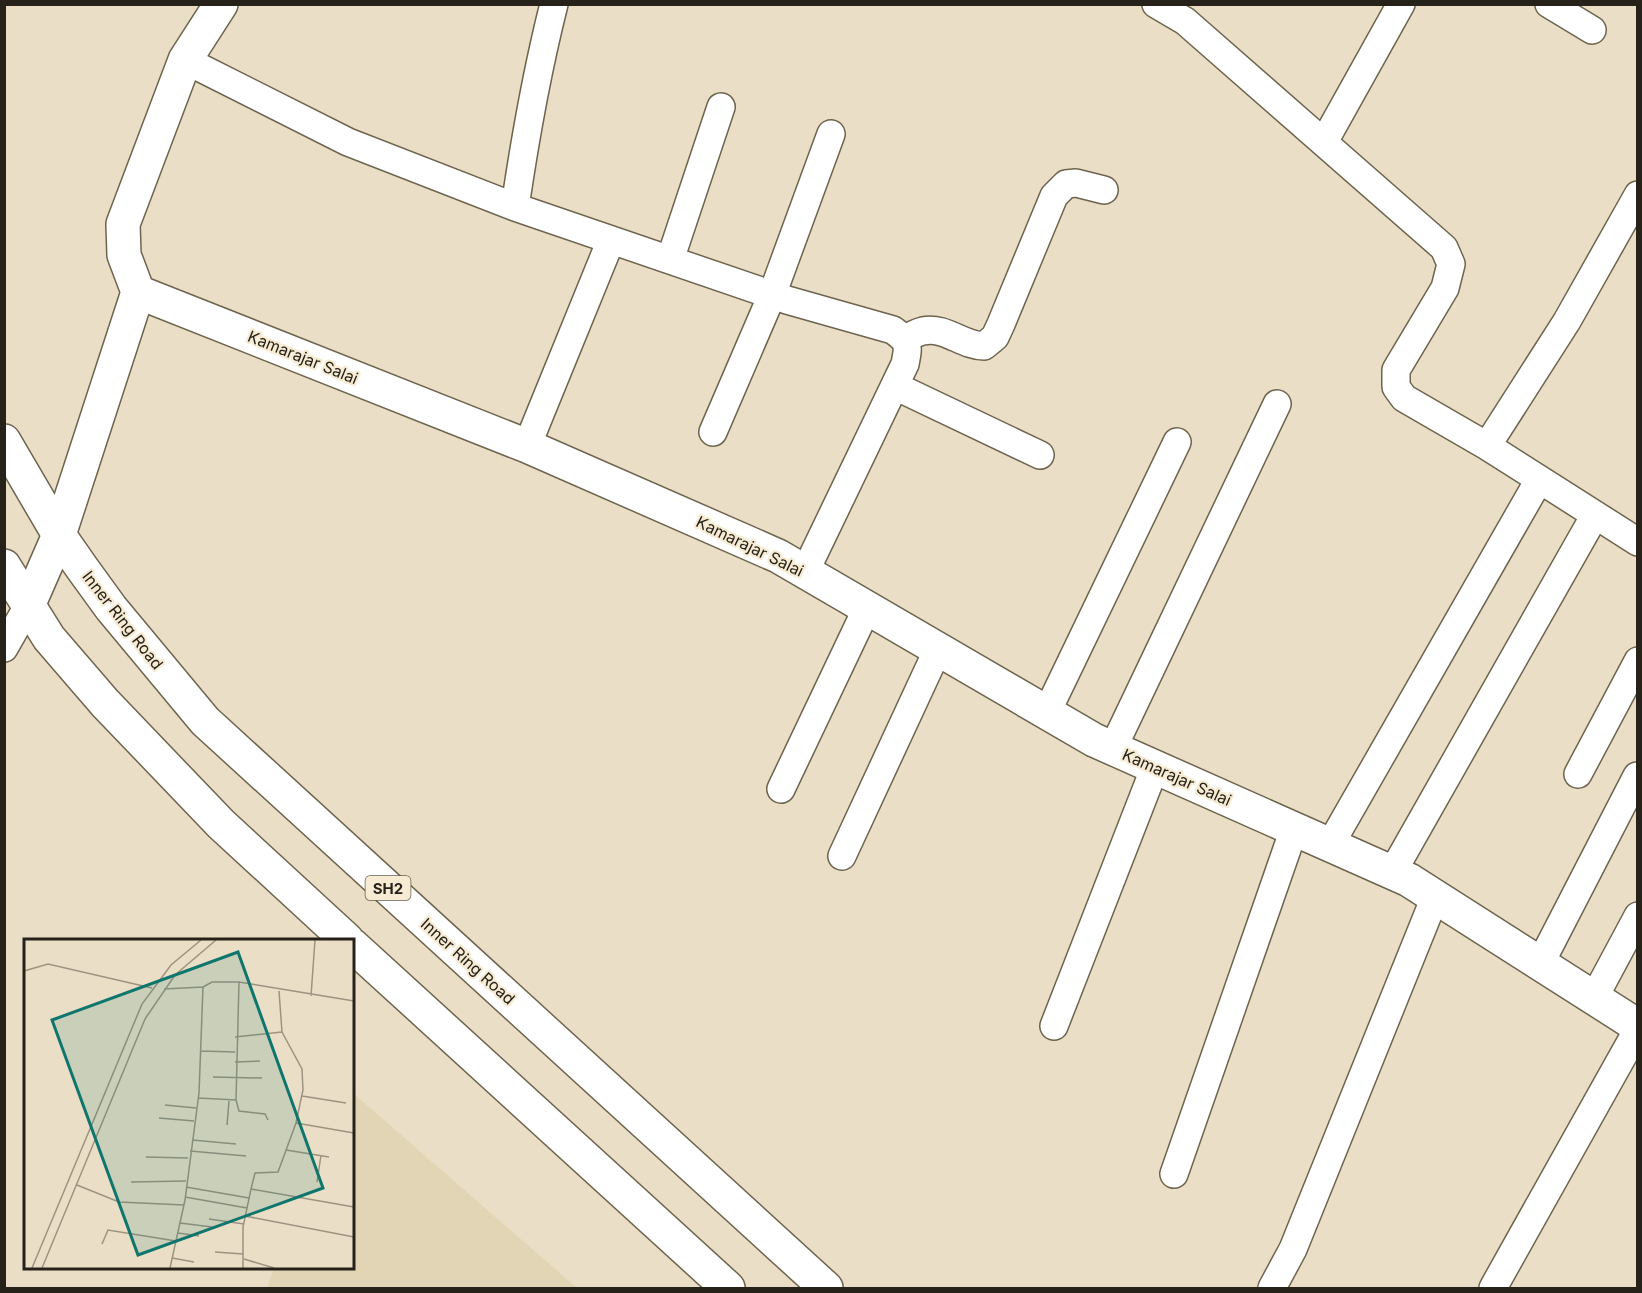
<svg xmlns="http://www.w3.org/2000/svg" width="1642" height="1293" font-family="Inter,sans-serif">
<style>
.built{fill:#e2d5b5}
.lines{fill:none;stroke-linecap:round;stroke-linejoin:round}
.street-casing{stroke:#6e644e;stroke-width:30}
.secondary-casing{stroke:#6e644e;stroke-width:36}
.primary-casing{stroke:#6e644e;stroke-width:36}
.street{stroke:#fff;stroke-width:27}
.secondary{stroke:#fff;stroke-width:33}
.primary{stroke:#fff;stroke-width:33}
.labels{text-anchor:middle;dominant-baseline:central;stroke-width:4.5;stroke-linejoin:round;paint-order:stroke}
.shield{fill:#f7ecd3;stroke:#655f51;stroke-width:1.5}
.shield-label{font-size:15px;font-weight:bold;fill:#262219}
.street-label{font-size:16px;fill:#262219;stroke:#f7ecd3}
.inset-road{fill:none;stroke:#9c9381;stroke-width:1.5}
.view{fill:#0f766e;fill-opacity:0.15;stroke:#0f766e;stroke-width:3}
.inset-edge{fill:none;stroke:#262219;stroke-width:3}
</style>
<rect width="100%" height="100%" fill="#eadfc6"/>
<path class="built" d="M353,1093l224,195h-310l7,-20h78z"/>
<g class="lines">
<g class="street-casing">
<path id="street" d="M1156,4l29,17 259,227 7,16 -6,24 -49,82v17l8,11 83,48 80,-125 71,-126
M1549,4l43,26
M185,60l163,82 167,65 272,93 106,30c16,12 16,14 12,34l-100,208
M1324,142l77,-138
M515,207c10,-68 22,-136 39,-203
M670,260l51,-153
M905,339c6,-3 12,-7 18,-8 22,-5 40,15 61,15l11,-9 6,-13 53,-128 12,-12 10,-1 28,7
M895,386l145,69
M713,432l59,-137 59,-161
M527,446l84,-206
M1487,446l151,96
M4,648l24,-42
M1047,712l130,-270
M1113,748l164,-344
M1578,774l60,-113
M781,789l86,-181
M1330,845l209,-365
M842,856l96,-207
M1392,873l203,-358
M1540,964l97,-188
M1594,998l44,-82
M1054,1026l101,-259
M1174,1174l120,-345
M1272,1288l21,-39 142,-352
M1493,1288l145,-259"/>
</g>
<g class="secondary-casing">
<path id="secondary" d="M221,4l-36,56 -62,164 1,31 14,37 389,154 251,110 316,184 315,140 229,146
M28,606l31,-71 79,-243"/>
</g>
<g class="primary-casing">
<path id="primary" d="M4,441l55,94 23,33 29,40 94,113 621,567
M4,566l45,72 56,65 116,121 126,116
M352,945l376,343"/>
</g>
<use href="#street" class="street"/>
<use href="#secondary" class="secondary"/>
<use href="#primary" class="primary"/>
</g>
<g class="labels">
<rect class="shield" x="365.5" y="876" width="45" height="24" rx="4.5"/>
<g class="shield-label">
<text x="388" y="888">SH2</text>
</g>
<g class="street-label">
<text transform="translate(303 357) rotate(22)">Kamarajar Salai</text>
<text transform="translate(750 546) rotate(26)">Kamarajar Salai</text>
<text transform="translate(123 620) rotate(52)">Inner Ring Road</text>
<text transform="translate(1177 777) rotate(24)">Kamarajar Salai</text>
<text transform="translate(468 961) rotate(42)">Inner Ring Road</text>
</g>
</g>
<g transform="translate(24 939)">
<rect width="330" height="330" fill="#eadfc6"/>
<path class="inset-road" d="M0,32l24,-7 104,24M140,50l39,-2M255,52l3,41 20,37 1,21 -7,33 -18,49 -23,1 -4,16 103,18M287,57l4,-56M211,98l47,-5M177,112l34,1M211,123l25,-1M189,138l49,1M278,157l44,7M174,159l38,2 3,-118M212,161l3,11 26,3 3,6M141,166l31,3M135,179l35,3M272,184l58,10M203,186l2,-24M168,201l44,4M262,211l43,7M166,212l56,5M122,218l42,1M107,243l55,-1M293,243l4,-27M53,246l42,17 65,3M162,248l63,11M161,258l62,11M221,277l109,21M185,280l35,5M156,284l32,4M154,294l21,3M78,305l6,-14 68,11M191,313l28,2M148,319l22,4M220,320l30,9M8,329l110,-264 29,-39 30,-25M18,329l103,-249 30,-44 41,-35M146,329l15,-68 14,-107 4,-106 9,-5h27l115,19M219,329v-41l8,-38"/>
<path class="view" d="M214,13l85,236 -185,67 -86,-235z"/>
<rect width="330" height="330" class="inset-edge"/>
</g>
<rect width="1642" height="1293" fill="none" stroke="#262219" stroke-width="12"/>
</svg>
